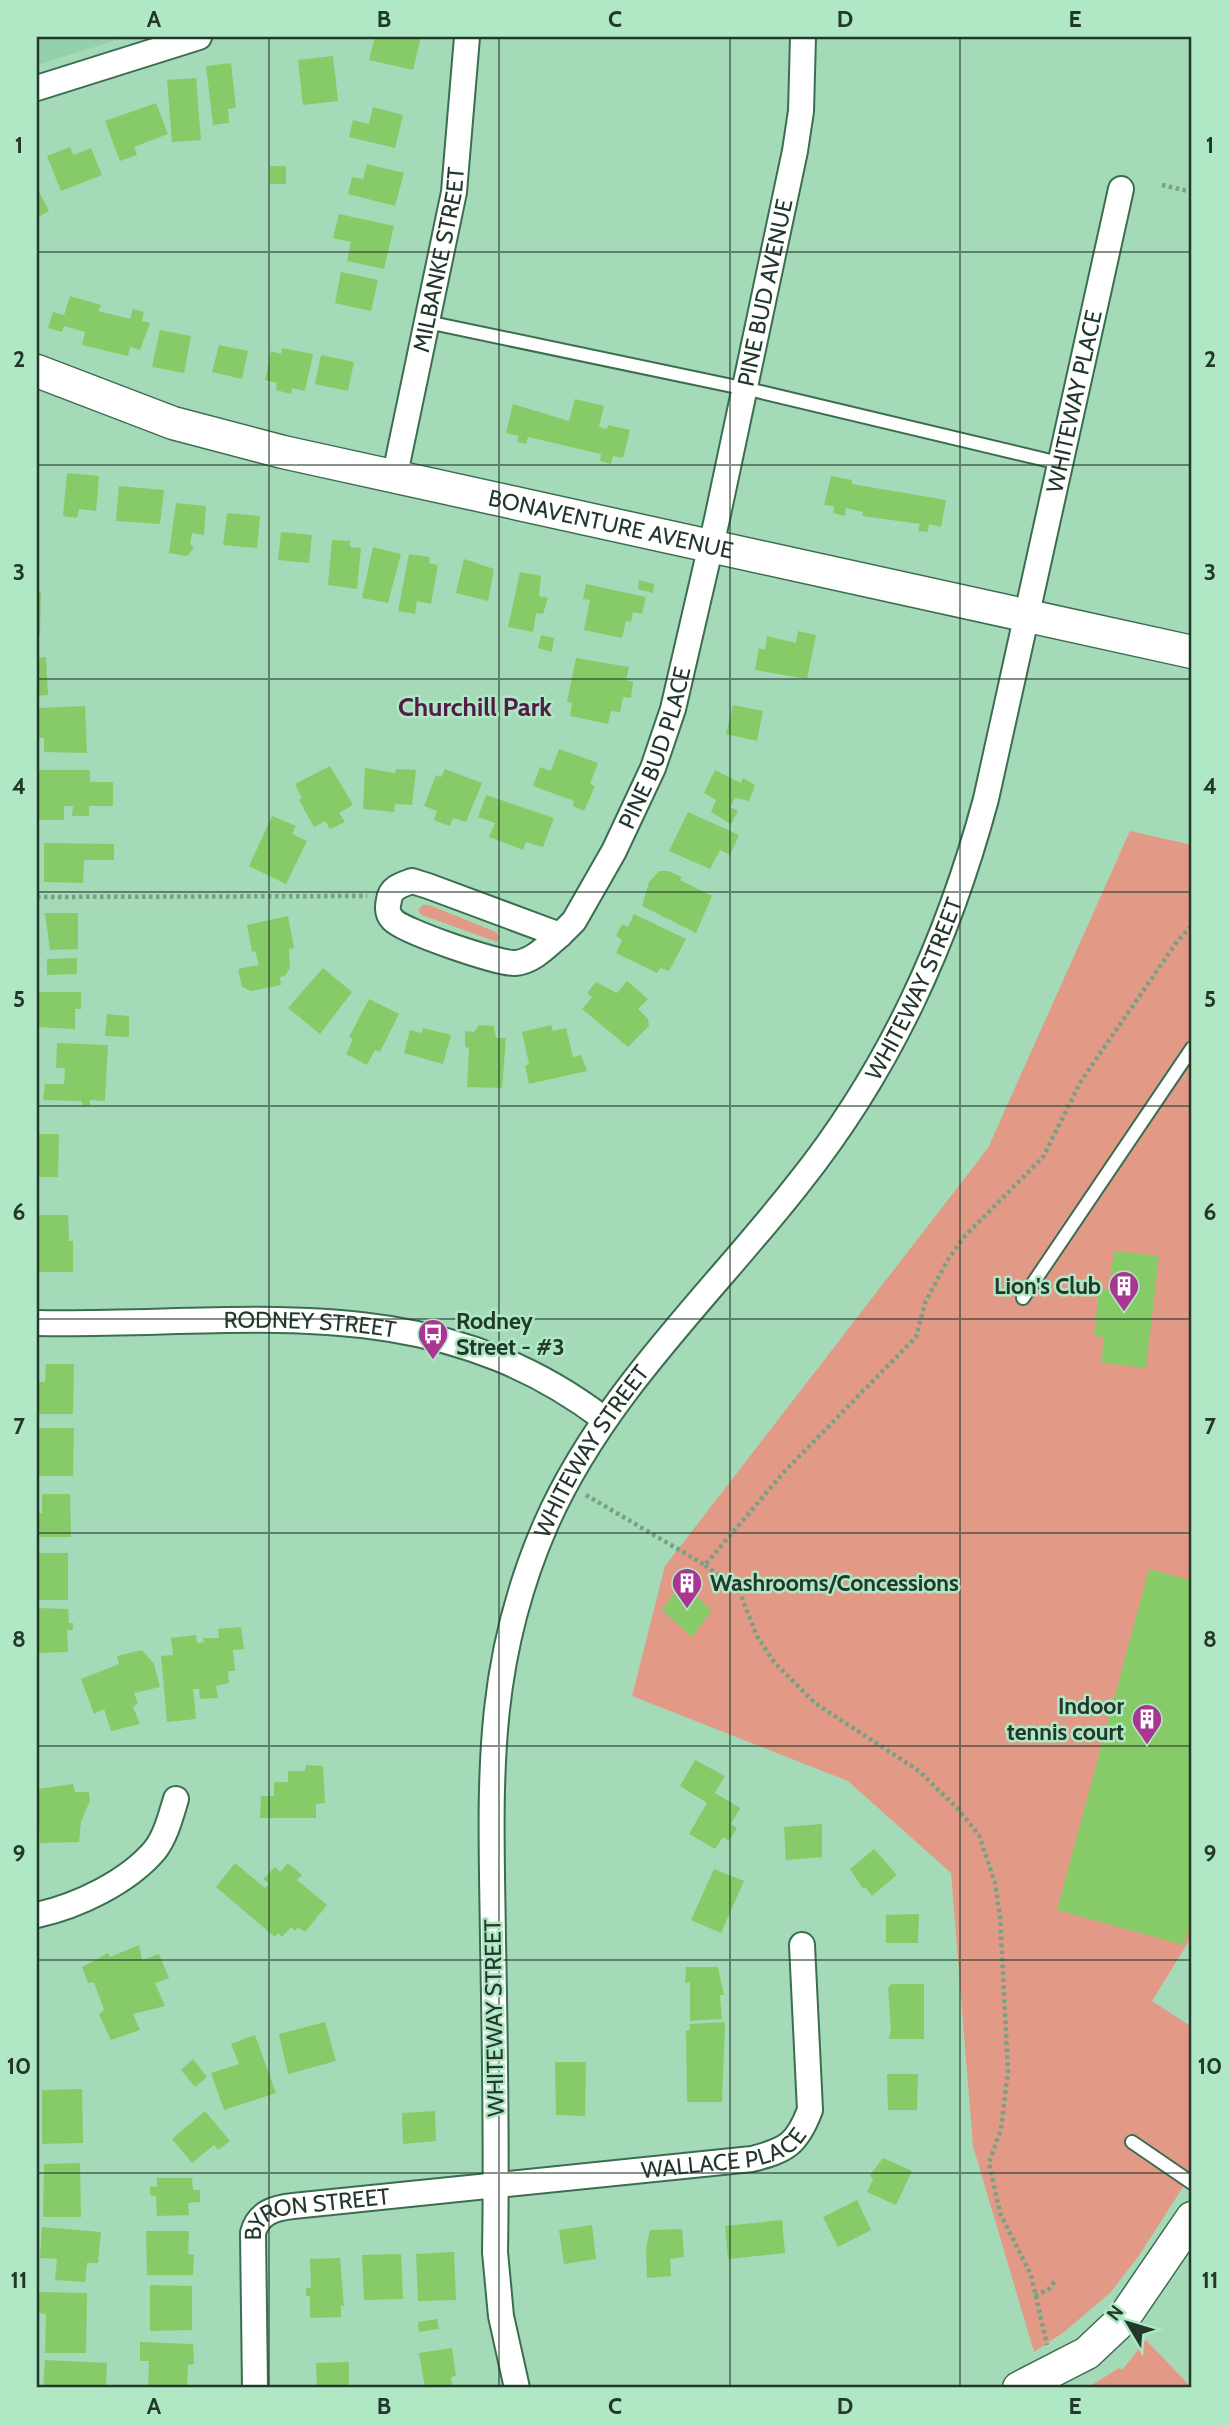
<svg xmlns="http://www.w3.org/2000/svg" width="1229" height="2425" font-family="Cabin,sans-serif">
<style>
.built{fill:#94d1aa}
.green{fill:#e29a86}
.building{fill:#87cb68}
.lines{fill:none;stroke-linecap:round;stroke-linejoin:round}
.service-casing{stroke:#3b6e50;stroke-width:16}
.minor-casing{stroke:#3b6e50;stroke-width:28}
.tertiary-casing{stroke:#3b6e50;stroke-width:35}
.path{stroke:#76a185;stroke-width:4.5;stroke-dasharray:3.5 3.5;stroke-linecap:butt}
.service{stroke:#fff;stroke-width:12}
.minor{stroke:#fff;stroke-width:24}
.tertiary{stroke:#fff;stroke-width:32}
.grid{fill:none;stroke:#22382b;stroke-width:2;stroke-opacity:0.55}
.labels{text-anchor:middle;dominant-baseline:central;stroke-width:5;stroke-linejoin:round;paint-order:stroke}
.street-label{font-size:23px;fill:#22382b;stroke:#b0e7c4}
.poi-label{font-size:23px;font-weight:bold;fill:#22382b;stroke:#b0e7c4;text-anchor:end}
.quarter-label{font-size:26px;font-weight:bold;fill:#521c47;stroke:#b0e7c4}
.neatline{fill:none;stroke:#22382b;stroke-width:2.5}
.grid-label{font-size:23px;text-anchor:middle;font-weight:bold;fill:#22382b}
</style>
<rect width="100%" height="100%" fill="#a4dab7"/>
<path class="built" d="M37,37h89l-89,28z"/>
<path class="green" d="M1130,831l62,14v1091l-40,65 40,26v146l-54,84 -28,36 -46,39 -30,20 -61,-206 -22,-273 -103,-92 -216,-85 33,-130 323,-418z
M422,905h7l67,27 3,5 -2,5 -75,-27 -4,-4z
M1146,2340l46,48h-105l32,-20 3,2z"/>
<path class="building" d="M375,37h46l-8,33 -44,-10z
M333,56l5,45 -35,4 -5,-45z
M231,63l5,45 -8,1 1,14 -16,2 -7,-59z
M196,78l5,62 -29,2 -5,-62z
M156,103l12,31 -34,13 3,8 -17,6 -15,-40z
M373,107l30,8 -8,33 -46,-11 4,-17 16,4z
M70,147l3,8 18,-7 11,27 -41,16 -14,-35z
M367,164l37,9 -9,33 -47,-12 4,-17 11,2z
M270,166h16v18h-16z
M37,188l12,23 -12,7z
M339,214l55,12 -10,43 -37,-8 4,-19 -18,-4z
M341,272l37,8 -7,31 -36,-8z
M70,296l31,9 -3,6 32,8 3,-10 11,3 -2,9 8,2 -10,27 -10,-3 -2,9 -46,-11 3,-13 -21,-6 -2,6 -14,-4 5,-16 11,3z
M160,330l31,6 -7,37 -32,-6z
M219,345l29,6 -6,28 -30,-7z
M282,348l31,6 -8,37 -13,-3 -1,6 -15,-4 1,-7 -12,-3 6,-29 10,3z
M321,355l33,7 -6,29 -33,-7z
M575,399l29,7 -5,21 8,2 1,-4 22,5 -7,28 -10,-2 -2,8 -11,-3 1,-7 -73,-17 -2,7 -9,-2 2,-6 -13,-3 7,-29 56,17z
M67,473l32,3 -3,35 -17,-2 -2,9 -14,-2z
M831,476l21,4v4l94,16 -5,27 -12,-3 -1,8 -10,-1 2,-7 -58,-8 1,-4 -17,-4 -1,8 -12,-3 1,-7 -10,-1z
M119,486l45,4 -4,34 -44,-3z
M176,503l30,3 -2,29 -12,-2 -2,11 4,4 -7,8 -18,-3z
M227,513l33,3 -3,32 -34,-3z
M281,532l31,3 -3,28 -31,-3z
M332,540l18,1v6l11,1 -4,41 -29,-4z
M373,547l28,7 -13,49 -26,-5z
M409,554l21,3 -1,6 9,2 -7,39 -14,-3 -2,13 -17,-3z
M464,559l30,10 -6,32 -32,-8z
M520,572l21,4 -2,20 9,2 -5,16 -7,-1 -3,19 -25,-5z
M639,580l15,4 -1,9 -15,-4z
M586,584l60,13 -4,17 -9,-2 -2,10 -5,-1 -4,17 -38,-8 6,-30 -7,-1z
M37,592h4l-1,43h-3z
M798,631l18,4 -9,44 -52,-9 4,-22 6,2 2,-14 29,7z
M541,635l13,3 -2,14 -14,-4z
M46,657l2,38 -11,1v-38z
M576,658l53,9 -3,13 7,2 -2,16 -8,-1 -3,15 -9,-1 -3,13 -38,-8 2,-13 -5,-1z
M733,705l30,6 -6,30 -31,-7z
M85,706l2,47 -43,-1v-14h-7v-30z
M559,749l39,14 -8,21 5,2 -11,25 -11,-5 1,-5 -41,-15 7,-19 11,4z
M330,766l23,39 -14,8 6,9 -15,7 -5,-8 -11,6 -15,-27 3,-2 -7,-14z
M365,768l30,5 1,-4 20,1 -4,35 -17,-1 -1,8 -31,-3z
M445,769l37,14 -16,39 -13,-4 -3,8 -16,-6 3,-9 -13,-5 12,-31 5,2z
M37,770h53v12h23v24h-24v10h-17l1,-10h-9v14h-27z
M715,770l26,13 2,-5 12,7 -6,16 -14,-3 -5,9 8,4 -7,13 -20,-12 5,-12 -12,-7z
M486,795l68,23 -11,29 -17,-5 -3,8 -34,-13 6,-14 -17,-6z
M688,812l51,23 -9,20 -10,-5 -10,19 -41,-18z
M272,816l24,10 -4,8 15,7 -21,43 -37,-18z
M44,843l70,1v16h-30l-1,23 -39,-1z
M659,871h9l14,6 -2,3 32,16 -16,37 -54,-27 7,-24z
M45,913h33v36l-28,1z
M634,914l52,25 -17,32 -8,-3 -4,5 -41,-20 6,-13 -6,-4 6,-12 6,3z
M288,916l6,32 -5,1 1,19 -5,8 -5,1 1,8 -30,6 -9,-4 -4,-18 21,-4 -4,-14 -3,1 -5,-27z
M77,958v16l-30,1v-16z
M323,968l29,24 -32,42 -32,-26z
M627,981l21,18 -10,10 10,10 1,7 -21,21 -46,-38 10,-12 -5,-4 9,-11 21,11z
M37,992h44v17h-6v20l-38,-2z
M369,999l30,15 -19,38 -5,-2 -8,15 -21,-11 7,-15 -4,-2z
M107,1014l22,2v21l-24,-1z
M479,1025l15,1 2,12h10l-4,50 -35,-1 2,-39 -4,-1v-16l9,1z
M551,1025l2,6 13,-3 7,29 8,-2 6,16 -58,13 -4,-18 4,-2 -7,-32z
M423,1028l28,7 -8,29 -39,-11 6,-23 12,3z
M57,1043l51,2 -3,56 -15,-1v5h-8v-4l-39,-1 2,-16h19l1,-16h-9z
M37,1134h22l-1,43h-21z
M37,1215h31l1,26h4v31h-36z
M1114,1251l45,5 -13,112 -45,-5 3,-26 -10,-1 5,-46h10z
M46,1364h28l-1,50h-35l-1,-32h8z
M37,1428h37l-1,48h-36z
M42,1494h28l1,43h-34v-24h5z
M37,1553h31v47h-31z
M1149,1569l43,12v334l-8,30 -127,-35z
M681,1583l31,27 -20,27 -30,-27z
M37,1608l31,1 1,14h4v7h-6l1,22 -31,1z
M241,1627l3,22 -11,1 2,21h-7l1,12 -13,3 2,12 -18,1 -1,-10h-6l3,30 -29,3 -6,-66 12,-1 -2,-17 25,-3 1,8 7,-1 -1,-4h16l-1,-9z
M142,1650l12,14 6,23 -26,6 4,10 -5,4 7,17 -29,7 -7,-22 -10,5 -13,-35 38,-15 -2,-8z
M695,1760l30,16 -10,17 25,15 -9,16 6,4 -8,13 -6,-4 -8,12 -26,-15 18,-31 -27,-17z
M306,1765l17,1 2,37 -9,1v14h-56l1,-22h13v-14h14v-11h17z
M73,1784l2,8h14l1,9 -9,20 -2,21 -39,1 -3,-54z
M822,1824v33l-36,3 -2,-33z
M874,1849l23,26 -25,21 -7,-9 -2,2 -13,-20z
M235,1863l30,25 4,-4 -6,-5 12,-12 5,5 8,-9 14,12 -5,5 30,25 -22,27 -7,-5 -3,4 -4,-4 -9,10 -4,-4 -3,4 -59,-50z
M714,1869l30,12 -23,52 -30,-13z
M919,1914l-1,29h-32v-28z
M139,1945l3,15 17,-6 10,24 -14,5 10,23 -32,8 7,16 -29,10 -12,-25 5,-5 -10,-28 -6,1 -6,-16 26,-14 2,4z
M686,1967h32l6,28h-4l2,24 -32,2v-39l-5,1z
M891,1984h33v55h-35l2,-10 -3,-41z
M325,2022l11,39 -48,13 -9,-40z
M725,2022l-3,80h-35l-1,-71 4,-1 -1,-6z
M255,2035l21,58 -52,17 -13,-37 28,-9 -8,-20z
M193,2059l14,18 -12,10 -14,-17z
M555,2062h31l-1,54 -29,-1z
M887,2074h31l-1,36h-29z
M82,2089l1,54 -41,1v-54z
M205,2111l25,30 -12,9 -4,-5 -22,18 -20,-24z
M435,2111l1,30 -33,3 -1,-31z
M883,2158l29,13 -16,34 -29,-13 6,-12 -3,-5z
M80,2163l1,54h-38l1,-53z
M157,2178h35l1,12h7v12l-12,1 1,12 -32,1 -1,-20 -6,-1v-9l7,1z
M857,2200l14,30 -33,17 -15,-30z
M782,2220l3,33 -57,6 -3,-33z
M592,2225l4,34 -32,5 -5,-34z
M42,2227l59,5 -3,31h-11l-2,19 -30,-2 2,-21 -17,-1z
M682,2229l2,28 -14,2 1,17 -24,2 -1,-30 4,-18z
M146,2231h43l-1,23 6,1 -1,20h-46z
M454,2252l2,48 -38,1 -2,-47z
M401,2254l2,45 -39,1 -2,-45z
M340,2258l4,48h-3v11l-31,1v-22h-4v-8h5l-1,-29z
M150,2285l42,1v44l-42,1z
M38,2292l49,1 -1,60h-41l1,-39 -8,-1z
M437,2319l2,10 -20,3 -1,-10z
M140,2342l53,2 1,20 -6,1 -1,20h-39l1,-24h-9z
M452,2348l4,28 -5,1 2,11h-28l-6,-35z
M45,2360l62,3 -1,25h-63z
M349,2362v26h-32l-1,-25z"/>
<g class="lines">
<g class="service-casing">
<path id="service" d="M427,322l334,70 298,71
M1023,1298l169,-250
M1132,2142l60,41"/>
</g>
<g class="minor-casing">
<g id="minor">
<path d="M37,88l162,-51"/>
<path id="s1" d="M394,479l60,-287 13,-155"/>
<path d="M412,881l16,5 132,49c-12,10 -27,27 -45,28 -16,1 -113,-32 -122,-43 -6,-6 -6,-12 -4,-20 1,-12 12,-15 23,-19z"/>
<path id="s2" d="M560,935l14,-14 40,-70 39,-83 20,-59 44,-190 78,-368 6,-40 2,-74"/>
<path id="s3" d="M37,1323c204,4 391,-38 567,96"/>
<path d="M37,1915c41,-9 91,-33 118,-65 11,-14 16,-35 21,-51"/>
<path id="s4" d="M255,2388l-2,-155c5,-20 21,-25 40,-27l459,-47c35,-9 45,-15 58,-49l-8,-165"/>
<path id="s5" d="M517,2388l-16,-72 -6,-64c2,-104 0,-208 -2,-312 -2,-153 -10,-272 53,-416 58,-131 165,-229 252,-340 92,-115 150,-244 188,-385l135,-610"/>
</g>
</g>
<g class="tertiary-casing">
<g id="tertiary">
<path id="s6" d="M37,371l136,52 110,29 909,200"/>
<path d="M1019,2388l68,-35 36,-34 69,-101"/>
</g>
</g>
<path class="path" d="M1162,185l30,7
M37,897l330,-1
M586,1495l119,70 78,-92 133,-136 9,-34 22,-42 17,-24 79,-80 38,-76 95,-138 16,-18
M705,1565l34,26 18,45 17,26 41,41 104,68 39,38 21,26 16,48 5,33 8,155 -7,58 -12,34 11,50 31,62 16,70
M1035,2296l14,-7 6,-8"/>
<use href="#service" class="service"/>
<use href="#minor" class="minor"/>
<use href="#tertiary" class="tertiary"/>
</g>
<path class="grid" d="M269,37v2351M499,37v2351M730,37v2351M960,37v2351M37,252h1155M37,465h1155M37,679h1155M37,892h1155M37,1106h1155M37,1319h1155M37,1533h1155M37,1746h1155M37,1960h1155M37,2173h1155"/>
<defs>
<g id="building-pin" transform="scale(1.575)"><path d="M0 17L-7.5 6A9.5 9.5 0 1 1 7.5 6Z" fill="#a93792" stroke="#b0e7c4"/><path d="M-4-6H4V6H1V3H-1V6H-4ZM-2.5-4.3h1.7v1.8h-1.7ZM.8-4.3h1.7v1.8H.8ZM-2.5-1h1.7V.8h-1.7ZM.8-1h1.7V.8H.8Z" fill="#fff"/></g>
<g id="bus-pin" transform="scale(1.575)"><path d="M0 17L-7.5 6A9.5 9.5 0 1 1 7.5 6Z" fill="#a93792" stroke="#b0e7c4"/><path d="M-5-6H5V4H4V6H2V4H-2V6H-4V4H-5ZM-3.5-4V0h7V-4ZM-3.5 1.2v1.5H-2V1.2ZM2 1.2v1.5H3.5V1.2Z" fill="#fff"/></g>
</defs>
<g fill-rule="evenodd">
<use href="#building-pin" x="1124" y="1286"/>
<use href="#bus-pin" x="433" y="1334"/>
<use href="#building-pin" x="687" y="1583"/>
<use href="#building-pin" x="1147" y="1719"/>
</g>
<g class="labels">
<g class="street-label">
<text stroke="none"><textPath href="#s1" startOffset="224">MILBANKE STREET</textPath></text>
<text stroke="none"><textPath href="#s2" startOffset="681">PINE BUD AVENUE</textPath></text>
<text stroke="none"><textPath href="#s5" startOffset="2137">WHITEWAY PLACE</textPath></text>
<text stroke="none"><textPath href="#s6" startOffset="595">BONAVENTURE AVENUE</textPath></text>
<text stroke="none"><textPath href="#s2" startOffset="212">PINE BUD PLACE</textPath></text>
<text stroke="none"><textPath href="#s5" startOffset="1526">WHITEWAY STREET</textPath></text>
<text stroke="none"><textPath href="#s3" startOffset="273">RODNEY STREET</textPath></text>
<text stroke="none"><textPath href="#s5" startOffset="959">WHITEWAY STREET</textPath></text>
<text transform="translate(494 2018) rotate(-91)">WHITEWAY STREET</text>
<text stroke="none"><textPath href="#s4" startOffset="642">WALLACE PLACE</textPath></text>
<text stroke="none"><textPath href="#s4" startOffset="226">BYRON STREET</textPath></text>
</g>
<g class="poi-label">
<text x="1101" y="1286">Lion's Club</text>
<text x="456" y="1321" text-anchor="start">Rodney<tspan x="456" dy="26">Street - #3</tspan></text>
<text x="710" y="1583" text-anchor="start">Washrooms/Concessions</text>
<text x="1124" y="1706">Indoor<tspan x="1124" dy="26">tennis court</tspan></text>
</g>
<g class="quarter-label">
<text x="475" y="707">Churchill Park</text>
</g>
</g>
<rect width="1229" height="2425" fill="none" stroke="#b0e7c4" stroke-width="77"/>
<g transform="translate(1128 2323) rotate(308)" stroke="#b0e7c4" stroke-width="5" paint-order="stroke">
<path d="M0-5L12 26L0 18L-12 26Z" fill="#22382b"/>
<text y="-10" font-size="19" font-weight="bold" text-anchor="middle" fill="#22382b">N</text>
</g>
<rect x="38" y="38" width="1152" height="2348" class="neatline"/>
<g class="grid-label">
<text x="154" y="27">A</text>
<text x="384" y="27">B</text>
<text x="615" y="27">C</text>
<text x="845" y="27">D</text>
<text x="1075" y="27">E</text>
<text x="19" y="153">1</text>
<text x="1210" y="153">1</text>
<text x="19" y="367">2</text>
<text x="1210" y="367">2</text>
<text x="19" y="580">3</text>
<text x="1210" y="580">3</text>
<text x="19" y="794">4</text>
<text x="1210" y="794">4</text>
<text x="19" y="1007">5</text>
<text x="1210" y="1007">5</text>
<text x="19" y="1220">6</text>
<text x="1210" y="1220">6</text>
<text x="19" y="1434">7</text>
<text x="1210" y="1434">7</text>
<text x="19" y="1647">8</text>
<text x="1210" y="1647">8</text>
<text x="19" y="1861">9</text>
<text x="1210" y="1861">9</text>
<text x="19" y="2074">10</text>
<text x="1210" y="2074">10</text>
<text x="19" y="2288">11</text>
<text x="1210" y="2288">11</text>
<text x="154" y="2414">A</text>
<text x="384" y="2414">B</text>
<text x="615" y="2414">C</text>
<text x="845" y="2414">D</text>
<text x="1075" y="2414">E</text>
</g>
</svg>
